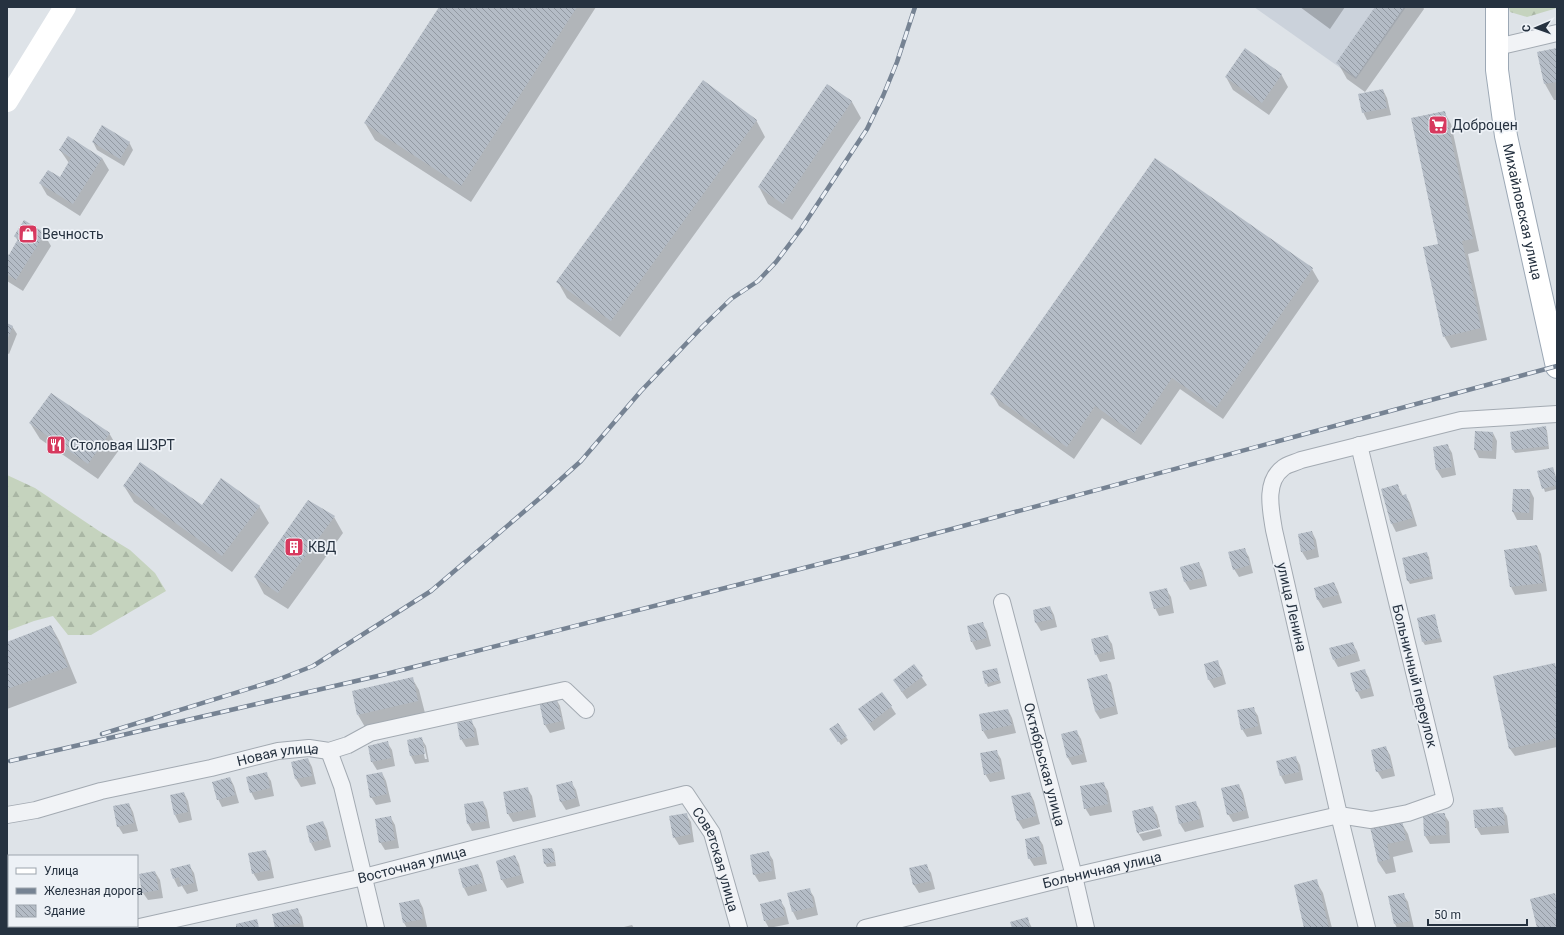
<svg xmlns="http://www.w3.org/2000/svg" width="1564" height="935" font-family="Roboto,sans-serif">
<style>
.built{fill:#cbd2db}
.forest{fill:url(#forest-firs)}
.shadow{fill:#0003;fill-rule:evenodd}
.building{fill:url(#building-back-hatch)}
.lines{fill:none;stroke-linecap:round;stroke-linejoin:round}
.minor-casing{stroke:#a3aab2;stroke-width:18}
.primary-casing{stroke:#9ca8b5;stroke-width:24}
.minor{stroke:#f1f3f6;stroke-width:16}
.secondary{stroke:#fff;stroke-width:22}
.primary{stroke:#fff;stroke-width:22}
.rail-casing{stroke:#768393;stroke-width:4.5}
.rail{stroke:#edf1f6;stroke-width:3;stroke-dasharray:9;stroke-linecap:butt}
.labels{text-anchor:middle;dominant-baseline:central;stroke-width:3.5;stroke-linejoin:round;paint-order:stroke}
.poi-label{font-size:14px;fill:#263240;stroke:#edf1f6;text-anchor:start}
.street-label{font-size:14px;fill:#263240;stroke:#edf1f6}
</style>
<defs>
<pattern id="forest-firs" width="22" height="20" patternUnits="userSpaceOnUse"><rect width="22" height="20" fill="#c5d3be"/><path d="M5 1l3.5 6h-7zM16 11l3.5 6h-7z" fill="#a9b6a4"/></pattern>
<pattern id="building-back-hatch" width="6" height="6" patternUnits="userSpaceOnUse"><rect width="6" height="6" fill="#b4bcc6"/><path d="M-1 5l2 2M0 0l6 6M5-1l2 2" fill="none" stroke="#9299a2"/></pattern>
</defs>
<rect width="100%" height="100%" fill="#dee3e8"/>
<path class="built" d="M1254,7h152l-50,72z"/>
<path class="forest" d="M1509,7h48v1l-30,9 -17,-5z
M7,475l28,13 64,43 31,19 25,23 11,18 -75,44h-23l-15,-19 -19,5 -27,10z"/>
<path class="shadow" d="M440,7h156l-125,195 -96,-62 -10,-17z
M1300,7h45l-15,22z
M1377,7h46l1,2 -59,83 -18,-13 -9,-16z
M1557,49v51h-3l-9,-16 -7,-31z
M1281,74l7,13 -19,28 -36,-25 -7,-13z
M827,86l25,16 9,16 -69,102 -24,-16 -9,-17z
M1383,90l4,8 4,17 -24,5 -4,-8z
M1444,112l7,12 28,127 -11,3 19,86 -36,8 -7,-12 -5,-91z
M756,120l9,17 -145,200 -53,-39 -9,-16z
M93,142h36l4,8 -9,16 -27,-16z
M60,150l42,8 7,12 -29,46 -33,-21 -7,-12 20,-5 9,-15z
M44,234l7,12 -28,45 -16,-10v-26l2,1 9,-15 -3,-5z
M1312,269l7,12 -96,138 -43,-30 -39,56 -39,-27 -28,41 -75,-53 -7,-12z
M7,324l5,2 5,8 -8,20 -2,-1z
M30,423l79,10 10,17 -21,29 -58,-40z
M1545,428l2,3 2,18 -34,4 -2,-3z
M1493,433l4,8 -1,18 -17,-1 -4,-8z
M1448,446l4,7 4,22 -14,3 -5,-8 -3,-22z
M1553,468l4,12v9l-12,3 -6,-20z
M124,486l78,20h57l10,17 -37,49 -98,-70z
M1398,486l5,10h3l4,7 7,23 -21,6 -4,-8 -10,-34z
M1530,490l4,8 -1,22h-16l-4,-8z
M334,517l9,16 -55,76 -24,-15 -9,-17z
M1312,532l4,8 3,17 -12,3 -5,-8z
M1537,546l4,8 6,37 -32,4 -4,-8 -6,-36z
M1244,549l5,8 4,16 -14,4 -5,-8z
M1427,554l2,3 4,22 -23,5 -2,-3z
M1199,563l4,8 4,15 -17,4 -5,-8 -3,-15z
M1334,583l4,8 4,12 -19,5 -5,-8 -3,-11z
M1166,589l5,8 3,16 -15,3 -4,-8z
M1050,607l4,8 3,12 -16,4 -5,-8z
M1434,615l8,27 -17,3 -2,-3z
M982,623l5,8 4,15 -15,4 -4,-8z
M51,626l9,16 17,41 -70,26v-66z
M1107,636l5,8 3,15 -15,3 -4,-8z
M1352,643l5,8 3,10 -22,6 -4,-7z
M1217,662l5,8 4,14 -12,4 -5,-8 -4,-15z
M1554,664l3,5v78l-42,9 -5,-7z
M914,666l13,19 -20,14 -8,-11z
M996,669l5,14 -13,4 -2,-4z
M1365,671l4,7 5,18 -13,3 -4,-8z
M1106,675l5,8 7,31 -18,5 -5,-8z
M412,678l7,12 6,23 -60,14 -7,-12z
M882,693l14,21 -22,17 -15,-21z
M556,699l4,7 5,23 -15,4 -5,-8 -5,-23z
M1253,708l5,8 4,18 -15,3 -5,-8z
M1008,710l4,8 4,15 -28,6 -5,-8z
M471,721l5,8 3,16 -13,2 -5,-8z
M838,724l10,16 -7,5 -8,-13z
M1076,731l5,8 6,23 -15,3 -4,-7z
M421,738l5,8 3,16 -14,2 -4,-8 -3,-15zM422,746h2l3,13h-2z
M387,742l5,8 3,16 -18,4 -5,-8 -3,-16z
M1386,748l4,7 5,21 -13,3 -5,-8z
M996,751l5,8 4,20 -15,3 -5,-8z
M1296,758l4,7 3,15 -18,4 -4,-8z
M308,759l4,8 4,17 -15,3 -5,-8 -3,-17z
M266,773l5,8 3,15 -19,4 -4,-8z
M382,773l4,8 5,21 -15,3 -5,-8z
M230,778l4,8 5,17 -17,4 -4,-8z
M571,782l5,8 4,16 -14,4 -5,-8 -4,-17z
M1103,783l5,8 4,21 -22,4 -5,-8z
M1239,785l4,8 6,25 -16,4 -5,-8z
M527,788l5,8 4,21 -23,5 -5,-8 -4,-21z
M184,793l4,8 4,19 -13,3 -4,-8z
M1030,793l4,8 6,23 -17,5 -5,-8z
M483,802l4,8 3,18 -18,3 -4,-7z
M1195,802l5,8 4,17 -19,5 -5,-8 -4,-17z
M129,804l4,8 5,19 -15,3 -5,-8z
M1152,807l5,8 3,12 -21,5v2l21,-5 2,7 -19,5 -5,-8 -5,-22z
M1502,808l5,8 2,17 -28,2 -5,-8z
M686,814l5,8 3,20 -15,3 -5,-8z
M1444,814l5,8 1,21 -20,1 -5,-8z
M391,818l4,7 4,23 -14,2 -5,-8z
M323,822l4,8 4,17 -16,4 -4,-8z
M1401,822l7,12 5,18 -20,5 3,15 -10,2 -8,-12 -7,-34z
M1038,837l5,8 4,19 -13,2 -5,-8z
M552,849l2,3 2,14 -9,1 -2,-3z
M265,851l5,8 4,19 -16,3 -5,-8z
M768,852l5,8 3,19 -17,3 -5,-8z
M515,856l4,8 5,19 -17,5 -5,-8 -5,-19z
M189,865l5,8 4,18 -11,3 -5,-8 -4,1 -4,-8z
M478,865l4,8 5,18 -19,5 -4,-8z
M926,865l5,8 4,16 -16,4 -5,-8 -4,-16z
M155,872l5,8 3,18 -15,2 -5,-7z
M1316,881l7,12 9,35h-27z
M809,889l5,8 4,18 -21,5 -4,-8 -4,-18z
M1403,894l5,8 6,26h-17l-2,-4z
M419,900l4,8 4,19 -20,1 -3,-5z
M780,900l5,8 4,16 -20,4 -4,-7 -4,-16z
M297,909l5,8 2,11h-28l-3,-13z
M1027,918l5,10h-19z
M632,925l2,3h-9l-1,-1z
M27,926h23l1,2h-23z"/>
<path class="building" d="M439,7h138l-116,179 -97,-63z
M1375,7h29l-48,70 -20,-14z
M1245,48l37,26 -20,29 -37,-26z
M1557,48v34l-13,2 -7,-32z
M703,80l54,40 -146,201 -55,-39z
M827,84l25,17 -69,103 -25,-17z
M1383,89l4,19 -25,5 -4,-19z
M1445,111l28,128 -11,2 19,87 -38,9 -20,-90 15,-3 -27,-126z
M102,125l28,17 -10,17 -28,-17z
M68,136l34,22 -29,46 -34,-21 9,-13 12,7 11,-19 -12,-8z
M1155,158l158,110 -97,140 -44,-30 -38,55 -39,-27 -28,41 -77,-53z
M24,220l21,13 -29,47 -9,-6v-20l2,1 9,-16 -4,-3z
M7,323l6,3 -6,14z
M51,393l59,40 -22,31 -59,-41z
M1546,426l2,20 -36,4 -2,-18z
M1475,431l18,1 -1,19 -18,-1z
M1448,444l4,23 -16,3 -3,-23z
M140,462l62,43 19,-27 39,28 -38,50 -99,-70z
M1553,467l4,18 -15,4 -5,-18z
M1398,484l3,12 5,-2 7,24 -22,6 -10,-35z
M1513,489h17l-1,24 -17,-1z
M308,500l27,16 -57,77 -24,-16z
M1312,531l3,18 -14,3 -3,-18z
M1537,545l6,38 -33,4 -6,-37z
M1245,548l5,17 -17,5 -5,-18z
M1427,552l5,24 -25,5 -5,-23z
M1199,562l4,16 -19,4 -4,-15z
M1334,582l4,13 -21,5 -3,-12z
M1167,588l3,17 -16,4 -5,-17z
M1050,606l3,13 -18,4 -2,-13z
M1435,614l5,24 -18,4 -5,-24z
M983,622l4,16 -16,4 -4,-16z
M51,625l17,42 -61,22v-47z
M1108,635l3,16 -16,4 -4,-16z
M1353,642l3,11 -23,7 -4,-12z
M1218,660l4,16 -14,4 -4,-16z
M1555,663l2,11v64l-48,11 -16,-73z
M914,664l9,12 -21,16 -9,-12z
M997,668l3,12 -15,4 -3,-13z
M1365,669l5,19 -14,4 -6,-19z
M1107,674l8,32 -20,5 -8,-32z
M413,677l5,24 -61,14 -5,-24z
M882,692l10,14 -23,18 -11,-15z
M556,697l6,24 -18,4 -5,-24z
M1254,707l4,19 -17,4 -4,-20z
M1008,709l4,16 -30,6 -3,-17z
M472,720l3,17 -15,3 -3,-17z
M838,723l9,13 -9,6 -9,-13z
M1077,730l6,24 -16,4 -6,-24z
M422,737l3,17 -15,2 -3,-16z
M388,741l3,17 -20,4 -3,-16z
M1386,746l6,22 -16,4 -5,-22z
M997,750l4,21 -17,4 -4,-22z
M1296,756l3,16 -19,4 -4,-15z
M308,758l4,18 -17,3 -4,-17z
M267,772l3,16 -20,5 -4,-16z
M382,772l5,22 -17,4 -4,-23z
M230,777l5,18 -18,5 -5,-18z
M572,781l4,17 -16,4 -4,-17z
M1104,782l4,22 -24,5 -4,-23z
M1239,784l7,26 -19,5 -6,-27z
M528,787l4,22 -25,5 -4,-22z
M184,792l4,20 -14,3 -4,-20z
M1030,792l6,24 -19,5 -6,-25z
M483,801l4,20 -20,3 -3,-20z
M1196,801l4,18 -21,5 -4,-18z
M129,803l5,20 -17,4 -4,-21z
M1153,806l5,22 -21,5 -5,-22z
M1503,807l2,18 -30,3 -2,-18z
M687,813l4,21 -18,4 -4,-22z
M1445,813l1,22 -22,1 -1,-22z
M391,816l4,24 -16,3 -4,-24z
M1402,820l4,20 -19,4 3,15 -12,3 -8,-35z
M323,821l4,18 -17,4 -4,-17z
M1039,836l4,20 -15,3 -3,-20z
M552,848l3,14 -11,2 -2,-15z
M266,850l4,20 -18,4 -4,-21z
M769,851l3,20 -19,4 -3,-20z
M515,855l6,20 -20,5 -5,-19z
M190,864l4,19 -13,3 -2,-9 -6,2 -3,-10z
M478,864l5,19 -20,5 -5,-19z
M927,864l4,17 -18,4 -4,-17z
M155,871l4,19 -17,3 -3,-19z
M1317,879l12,49h-25l-10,-43z
M810,888l4,19 -22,5 -5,-19z
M1404,893l6,28 -16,3 -6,-28z
M1555,893l2,11v24h-20l-7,-29z
M419,899l4,20 -20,4 -4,-20z
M781,899l4,17 -21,5 -4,-17z
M298,908l3,15 -26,5 -3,-14z
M1028,917l2,11h-18l-2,-6z
M257,919l2,9h-23v-4z"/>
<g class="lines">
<g class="minor-casing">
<g id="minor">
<path d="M1497,47l60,-14"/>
<path id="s1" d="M1002,602l72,274 12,52"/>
<path d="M329,751l13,35 34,142"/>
<path id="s2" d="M7,815l29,-5 65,-19 110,-23 67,-17 31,-3 20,3 19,-6 22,-12 195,-43 21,20"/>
<path id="s3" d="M135,928l229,-51 322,-83 26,39 27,95"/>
<path id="s4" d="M865,928l209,-52 265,-61 32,5 37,-7 37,-13 -86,-355"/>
<path d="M1367,928l-28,-113 -65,-285c-3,-19 -10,-48 9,-62 4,-4 12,-5 18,-8l160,-40 96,-6"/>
</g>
</g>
<g class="primary-casing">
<g id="primary">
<path id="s5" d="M1497,7v63l9,66 51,231"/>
</g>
</g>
<use href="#minor" class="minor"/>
<path class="secondary" d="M7,101l58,-94"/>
<use href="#primary" class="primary"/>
<g class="rail-casing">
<path id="rail" d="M102,734l175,-54 36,-14 118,-75 109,-93 41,-37 60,-70 62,-65 28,-27 27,-18 18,-19 25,-33 66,-100 16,-33 14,-34 18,-55
M10,761l372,-86 477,-121 698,-188"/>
</g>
<use href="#rail" class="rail"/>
</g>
<defs>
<g id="supermarket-square" transform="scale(1)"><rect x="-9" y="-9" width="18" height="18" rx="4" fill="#d7395e" stroke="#edf1f6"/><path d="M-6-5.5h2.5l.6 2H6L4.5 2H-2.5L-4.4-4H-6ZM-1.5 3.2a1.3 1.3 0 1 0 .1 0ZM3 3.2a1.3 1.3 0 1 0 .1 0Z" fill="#fff"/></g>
<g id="shop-square" transform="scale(1)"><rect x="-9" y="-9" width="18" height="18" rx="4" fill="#d7395e" stroke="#edf1f6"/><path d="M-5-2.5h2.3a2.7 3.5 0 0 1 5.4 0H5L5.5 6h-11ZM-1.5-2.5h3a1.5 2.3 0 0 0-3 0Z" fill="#fff"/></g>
<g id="restaurant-square" transform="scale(1)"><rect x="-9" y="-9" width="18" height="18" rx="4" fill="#d7395e" stroke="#edf1f6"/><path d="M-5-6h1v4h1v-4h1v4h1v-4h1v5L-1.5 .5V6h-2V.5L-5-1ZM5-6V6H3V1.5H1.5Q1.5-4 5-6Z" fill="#fff"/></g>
<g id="building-square" transform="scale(1)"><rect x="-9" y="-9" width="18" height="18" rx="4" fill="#d7395e" stroke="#edf1f6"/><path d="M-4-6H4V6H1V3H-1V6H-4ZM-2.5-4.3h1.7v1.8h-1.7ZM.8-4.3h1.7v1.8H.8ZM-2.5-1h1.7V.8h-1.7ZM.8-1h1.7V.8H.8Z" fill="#fff"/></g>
</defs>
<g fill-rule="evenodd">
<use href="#supermarket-square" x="1438" y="125"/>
<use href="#shop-square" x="28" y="234"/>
<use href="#restaurant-square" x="56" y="445"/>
<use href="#building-square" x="294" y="547"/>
</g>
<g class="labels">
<g class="poi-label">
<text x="1452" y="125">Доброцен</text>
<text x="42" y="234">Вечность</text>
<text x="70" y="445">Столовая ШЗРТ</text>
<text x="308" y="547">КВД</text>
</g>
<g class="street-label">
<text stroke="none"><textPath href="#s5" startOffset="207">Михайловская улица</textPath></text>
<text transform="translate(1292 607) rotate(77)">улица Ленина</text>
<text transform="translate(1415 676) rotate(76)">Больничный переулок</text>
<text stroke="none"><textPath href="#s2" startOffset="278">Новая улица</textPath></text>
<text stroke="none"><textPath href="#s1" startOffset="168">Октябрьская улица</textPath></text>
<text stroke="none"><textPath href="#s3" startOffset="640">Советская улица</textPath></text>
<text stroke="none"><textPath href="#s3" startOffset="284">Восточная улица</textPath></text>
<text stroke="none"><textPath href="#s4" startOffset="244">Больничная улица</textPath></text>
</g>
</g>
<rect width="1564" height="935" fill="none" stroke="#263240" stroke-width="16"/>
<rect x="8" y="855" width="130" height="72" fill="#edf1f6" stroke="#9da5ad"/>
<rect x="16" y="868" width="20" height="6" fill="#ffffff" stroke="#9da5ad"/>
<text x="44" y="875" font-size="12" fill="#263240">Улица</text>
<rect x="16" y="888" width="20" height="6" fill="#768393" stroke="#9da5ad"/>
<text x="44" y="895" font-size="12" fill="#263240">Железная дорога</text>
<rect x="16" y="905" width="20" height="12" fill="url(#building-back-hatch)" stroke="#9da5ad"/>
<text x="44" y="915" font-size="12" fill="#263240">Здание</text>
<g transform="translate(1536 28) rotate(268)" stroke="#edf1f6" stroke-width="3" paint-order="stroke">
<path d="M0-3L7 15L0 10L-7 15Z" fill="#263240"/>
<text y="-6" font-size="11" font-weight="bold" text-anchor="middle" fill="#263240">С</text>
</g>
<path d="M1428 919v6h99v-6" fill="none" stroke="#263240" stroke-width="2"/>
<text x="1434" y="919" font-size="12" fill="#263240" stroke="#edf1f6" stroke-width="3" paint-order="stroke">50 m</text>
</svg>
